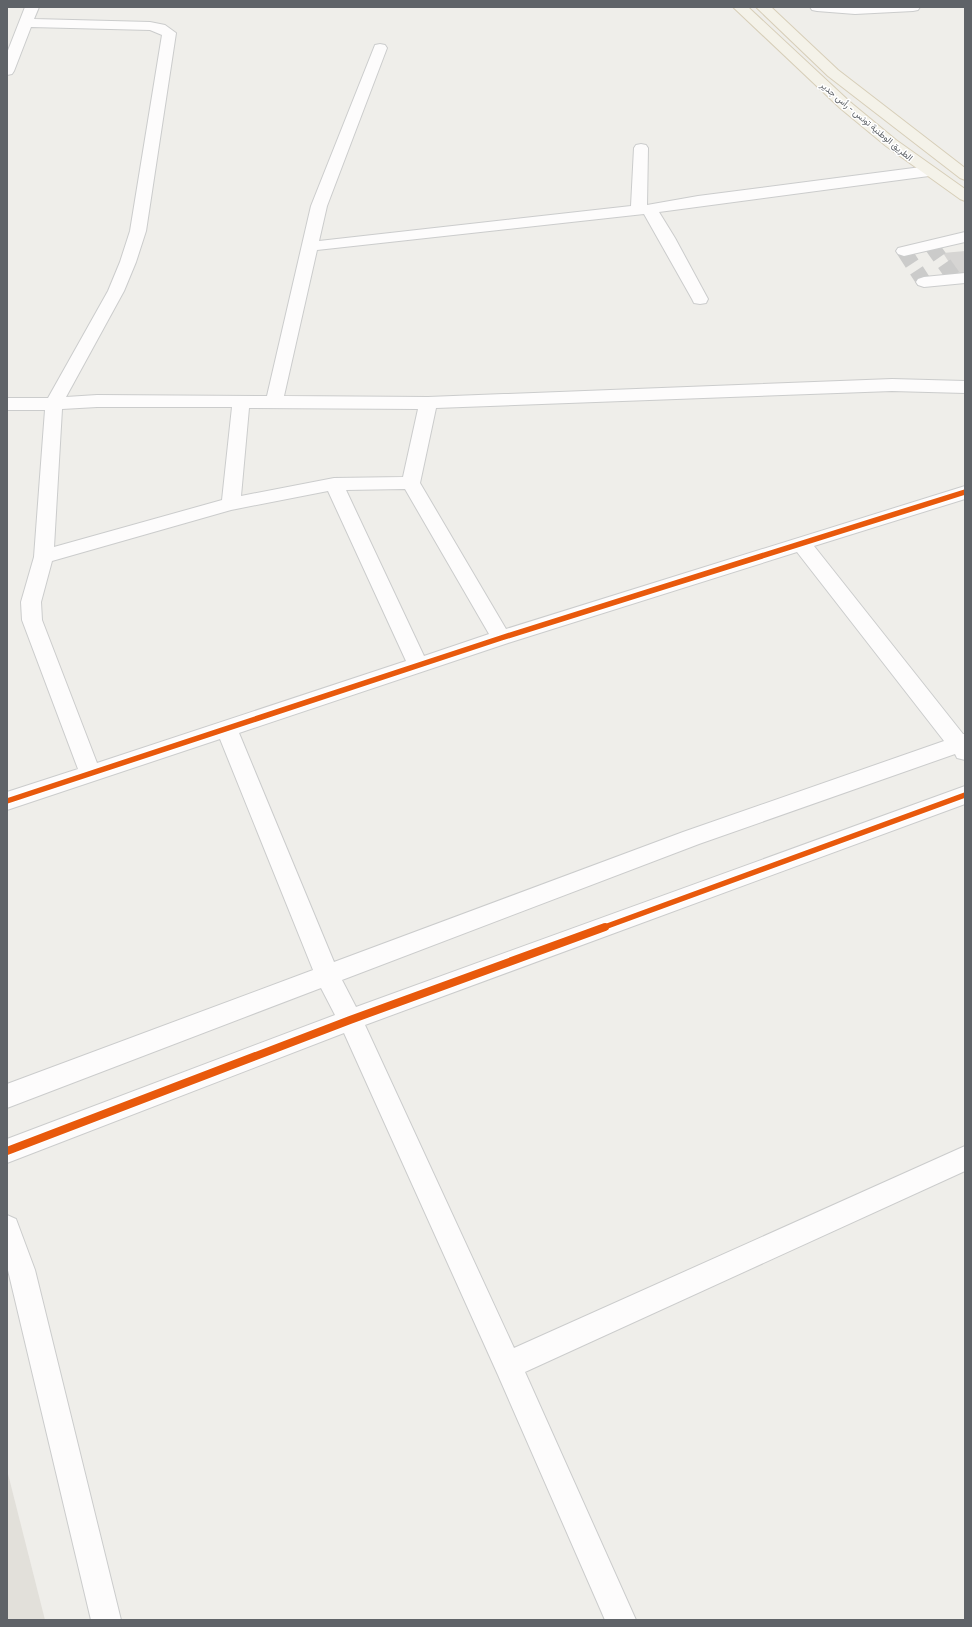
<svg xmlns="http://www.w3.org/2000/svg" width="972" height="1627" font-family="'Golos Text',Vazirmatn,sans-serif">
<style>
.education{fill:#e2e0da}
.building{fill:#d6d5d3}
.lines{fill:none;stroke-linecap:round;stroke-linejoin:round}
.minor-tunnel{stroke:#cbcbca;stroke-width:15;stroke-dasharray:15 8;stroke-linecap:butt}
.minor-casing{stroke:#cbcccc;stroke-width:2}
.major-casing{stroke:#d7ceb8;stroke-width:2}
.minor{fill:#fdfcfc;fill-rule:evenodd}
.major{fill:#f4f2e9;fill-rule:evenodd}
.cycleway-far1-casing{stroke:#fff;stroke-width:8}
.cycleway-casing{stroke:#fff;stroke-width:10}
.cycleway-far1{stroke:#e8590c;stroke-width:5.5}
.cycleway{stroke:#e8590c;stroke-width:8}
.labels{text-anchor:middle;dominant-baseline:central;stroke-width:3;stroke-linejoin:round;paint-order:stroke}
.far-street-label{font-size:9px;fill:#5f6368;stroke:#fff}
</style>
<rect width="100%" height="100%" fill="#efeeea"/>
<path class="education" d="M7,1470l38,150h-38z"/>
<path class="building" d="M965,251v22h-9l-13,-20z"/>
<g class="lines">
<path class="minor-tunnel" d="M931,245l24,34
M904,251l20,31"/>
<g class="minor-casing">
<path id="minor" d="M25,7h14l-5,12 116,3 15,3 11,8 -30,198 -10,31 -12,29 -58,106 31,-2 170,1 44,-190 64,-161 5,-1 5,1 2,3 -60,158 -8,35 312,-35 3,-58 2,-3 5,-1 5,1 2,3 -1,57 51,-9 231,-30 5,2 3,3 -3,3 -5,2 -270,36 16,26 33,61 -2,4 -6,1 -6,-1 -2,-4 -48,-85 -327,36 -33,146 144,1 464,-18 73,2v12l-73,-2 -456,17 -16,75 86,146 459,-143v13l-151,47 149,188h2v26l-8,-2 -2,-4 -256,90 -357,136 14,27 609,-221v18l-600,221 149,323 451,-202v25l-440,201 111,248h-31l-107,-245 -154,-342 -337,130v-24l328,-124 -14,-27 -314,120v-24l306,-114 -93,-231 -213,71v-18l71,-23 -56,-149 -1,-18 13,-45 11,-147h-38v-12h41l60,-107 12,-29 10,-31 32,-196 -12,-5 -119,-3 -17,44 -2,3 -5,1v-22zM97,407h135l-10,93 -168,47 8,-138zM249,408l169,1 -15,68 -69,1 -93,18zM405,489l84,145 -65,22 -78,-166zM328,491l78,170 -309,102 -55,-143 -1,-18 11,-41 179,-51zM797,552l147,189 -261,91 -349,130 -95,-229 269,-90z
M810,7h110l-2,3 -5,1 -58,3 -38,-3 -5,-1z
M965,232v10l-61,14 -6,-2 -2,-3 2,-3z
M965,273v10l-41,4 -6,-2 -2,-3 2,-3 6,-2z
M7,1215l9,4 19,51 86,350h-30l-84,-354z"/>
</g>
<g class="major-casing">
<path id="major" d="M733,7h15l102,95 46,38 69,49v12l-5,-2 -74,-53 -46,-38z
M756,7h15l67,63 127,98v12l-5,-2 -132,-102z"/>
</g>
<use href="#minor" class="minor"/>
<use href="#major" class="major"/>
<g class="cycleway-far1-casing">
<path id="cycleway-far1" d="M7,801l494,-163 464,-146
M602,928l363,-133"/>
</g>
<g class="cycleway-casing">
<path id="cycleway" d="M7,1151l343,-131 255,-93"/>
</g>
<use href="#cycleway-far1" class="cycleway-far1"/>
<use href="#cycleway" class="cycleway"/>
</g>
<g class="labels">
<g class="far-street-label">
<text transform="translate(867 121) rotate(40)">الطريق الوطنية تونس - رأس جدير</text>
</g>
</g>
<rect width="972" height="1627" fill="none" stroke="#5f6368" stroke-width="16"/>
</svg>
